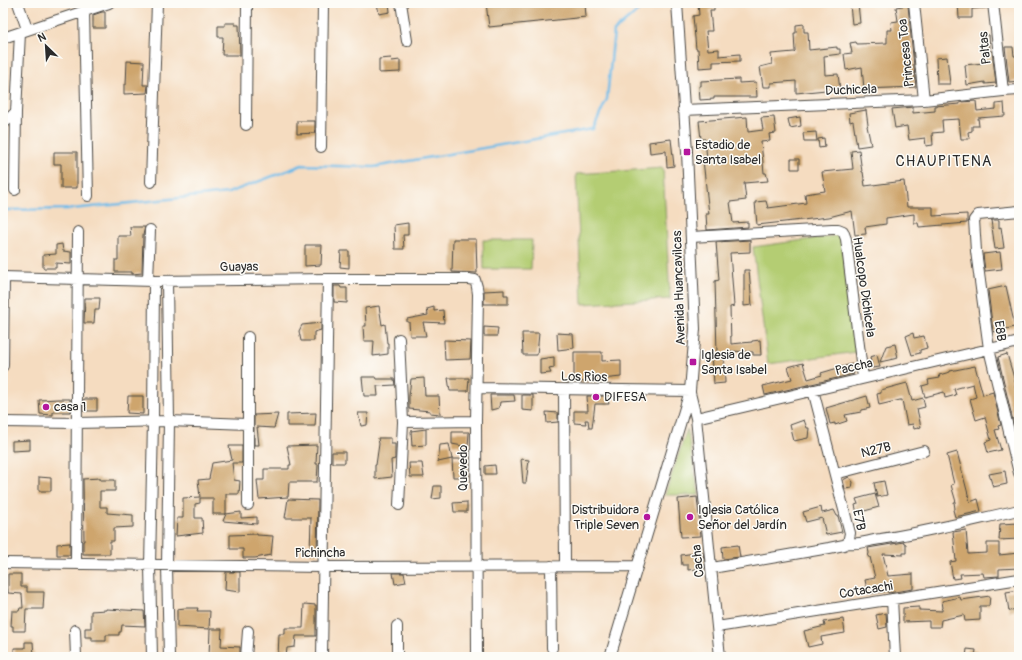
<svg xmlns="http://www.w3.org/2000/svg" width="1022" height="660" font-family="Pangolin,sans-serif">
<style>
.green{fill:#b4cd73;stroke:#707c4f}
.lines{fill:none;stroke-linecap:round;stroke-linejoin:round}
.stream{stroke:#6ebbe8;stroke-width:2.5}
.building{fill:#cea56d}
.minor-casing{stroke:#494641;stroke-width:12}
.minor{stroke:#fff;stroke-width:10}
.poi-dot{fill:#b5179e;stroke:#fdfcf7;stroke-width:1.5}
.labels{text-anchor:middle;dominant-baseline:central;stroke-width:3;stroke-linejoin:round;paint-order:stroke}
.street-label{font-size:13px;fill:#2b2b2b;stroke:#fdfcf7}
.poi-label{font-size:13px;fill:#2b2b2b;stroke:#fdfcf7;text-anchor:start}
.quarter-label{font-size:15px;letter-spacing:1px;fill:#2b2b2b;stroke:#fdfcf7}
</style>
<rect width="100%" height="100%" fill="#fdfcf7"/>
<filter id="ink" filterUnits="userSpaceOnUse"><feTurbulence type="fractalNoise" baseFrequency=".025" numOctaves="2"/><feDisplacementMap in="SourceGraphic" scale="8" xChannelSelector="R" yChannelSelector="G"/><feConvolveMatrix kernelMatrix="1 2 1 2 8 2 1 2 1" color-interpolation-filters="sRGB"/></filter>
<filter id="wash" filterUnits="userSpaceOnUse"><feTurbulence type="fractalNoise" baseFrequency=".012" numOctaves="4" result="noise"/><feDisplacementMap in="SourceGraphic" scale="16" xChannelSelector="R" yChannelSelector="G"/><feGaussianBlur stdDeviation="0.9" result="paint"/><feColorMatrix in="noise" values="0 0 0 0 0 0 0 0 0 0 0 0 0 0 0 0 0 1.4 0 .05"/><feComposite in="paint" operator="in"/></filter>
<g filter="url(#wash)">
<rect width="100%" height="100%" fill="#f5dcc0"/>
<path class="green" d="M663,168l7,131 -88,5 -6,-130z
M841,235l15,117 -88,12 -15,-117z
M483,240h49l-1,29h-47z
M687,429l12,66h-34z"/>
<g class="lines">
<path class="stream" d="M3,210l69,-1 156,-16 74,-28 72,2 219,-38 14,-30 7,-68 26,-22 4,-6"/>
</g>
<g id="blocks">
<path class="building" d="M377,3h12l1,9 -11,2z
M486,3h99l1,14 -97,10z
M698,3h16v7h-4l2,21h-6l2,19 11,-1v7l21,-2v7l-27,1v5l-14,1 -1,-19h-2l-3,-33 6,-1z
M958,3h29v5l-15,1v9h-13z
M858,4l2,19 -8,1 -2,-19z
M908,5l8,82 -52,2 -2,-22 -16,3 -2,-16 8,-1 -2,-10 6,-1 1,2 30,-1v-13h5l-1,-8 7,-1 -2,-14z
M102,12h3v16h-12v-13z
M225,23h10v2h4l1,30h-18l1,-18h-5v-11h7z
M804,24v8h4l1,18 28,-3v2h3v5l-16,2 1,19 13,-1 2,16 -14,1v-1l-30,3v-12l-25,2v4h-8l-3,-20 12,-3 -1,-10 23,-2 1,-1 -1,-18h2v-8z
M982,35h7l1,16h2l4,32 -11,1v-2l-18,3 -2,-20 18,-2z
M1005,47h8l1,9h5v25l-10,1z
M947,57l3,27h-13l-1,-26z
M391,58l1,3 8,-1v12l-21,1v-14z
M127,61l17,1 -1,23h5l-1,8 -23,1v-9h2z
M739,79v4l17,-1 1,15h-43v2l-14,1 -1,-14h2v-5z
M976,101l1,10 19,-2v-5l8,-1 1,13 -27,2 1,8h-7v5l-4,1 1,7h-8l-2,-20 -17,1 1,12 -11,1 1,12 -7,1 -1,-8 -16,2 -2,-14 -12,2 -3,-19 21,-2v6l22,-2v-5l25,-2v-2z
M866,110l2,15 -1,1 4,19 -14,2 -4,-26 -3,1 -1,-9z
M747,117l1,15 15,-2 -2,-12 13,-1 2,16 -7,1 1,7 -9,1 3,31h2l2,8 -24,2 2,17 -16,2 3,21 15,-1v5l-41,3 -1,-16h3l-6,-54 4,-1 -2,-20h-4l-2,-18z
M800,117l1,9 -11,2 -2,-9z
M297,121h18v12l-18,1z
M816,132l1,9h-13l-1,-8z
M824,138l1,9 -6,1 -1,-9z
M671,139l3,27 -7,1 -1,-16 -16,2 -1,-11z
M859,150l3,22h1l2,14 39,-5 3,26h26v9l34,-2v9l-48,4 -1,-4h-4v-9l-28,4v6l-21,3 1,7 -11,1 -3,-24 -23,6 -72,8 -2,-23 11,-1 2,7 38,-5 -1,-9 20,-3 -3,-19 31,-3 -2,-18z
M54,152h23v36h-16v-24h-7z
M791,159h8v10h-8z
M991,220h8v8l2,-1 3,21 -9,1z
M408,223v12h-5l1,14h-9l-1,-24z
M130,227h15l-2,8 -1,38 -10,1v-2h-17v-12h3v-24h13z
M453,239h23l1,34 -25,-1z
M750,240v12l-20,1 4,53 -4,1 1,37 21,-2v-1l8,-1 1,15h-8v-3l-25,-1 1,7h-5l1,25 -11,1 -2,-31h5l-2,-72 4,-1 -3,-38z
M62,244l1,7 8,1v12l-15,-1v5h-13v-13l13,-1v-9z
M305,245h17l-1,20 -16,1z
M341,251h8v17l-9,-1z
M1000,252l2,17 -17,2 -2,-17z
M744,270h5l3,35 -8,1z
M334,286h6l1,2h6v15l-13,-1z
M1006,286l9,41 -22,5 -5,-42z
M504,290v5h4v9h-24v-13z
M85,298h15l-1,12h-4l-1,13h-10z
M379,306l3,19 3,-1 2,19h1v11l-15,2 1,-15h-10l-1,-15h3l-1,-18z
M434,307v4l9,-1 1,13 -21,-1 3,14h-16l-1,-14h-2v-3l21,-4 -1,-6z
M321,323v7l-7,2v9h-13l-2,-10 3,-6z
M484,327l14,1 -1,8h-13z
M522,333h17l-2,22h-14z
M557,333l16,1 1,14 -16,2z
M913,333l1,5 10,-2 3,12 -7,2v3l-8,2 -6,-19z
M444,340l27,1 -1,18 -25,1z
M895,344l3,14 -18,4 6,-16z
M574,352h28v9l19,-1v17l-19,2v2l-28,1z
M1007,354l9,31h-1l4,16v36l-2,1 -19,-81z
M877,355l3,12 -8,1 -2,-11z
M554,357v11l-5,1 2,4 -11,1v-15z
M803,363l5,16 14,-4 -1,-2 34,-10 1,8h-3l1,3 -89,21 -2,-9 29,-7 -4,-12z
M975,366l8,29 10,-3 8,33 -3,1 1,3 -4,1 6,20 -13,3 -3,-11 6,-2 -6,-23 -9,3 -6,-21 6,-2 -3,-13 -19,5 2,6 -11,3 -1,-6 -19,5 -3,-11 7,-2 -1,-4 12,-2 -1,-3 11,-3v-1z
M362,377h14l1,2h17l1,6 -18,1 1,10h-14z
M424,378l1,18h14l1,18 -10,-1v-2l-21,-2v-13l2,-17z
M448,378h21l-1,13h-18z
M907,383l5,18 11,-3 2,9 -8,2 4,18 -7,2 -1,-5 -6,1 -5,-25h-2l-21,5 -2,-11 4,-1v-3z
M490,395h24l1,6 -15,1 -1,6 -8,2z
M522,395h11v16l-11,-1z
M128,396h15v18l-16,-1z
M587,396h20l2,8h-14l-3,24h-3l-1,-8h-3l1,4 -12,-1v-12h14z
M867,396l3,12 -8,2 -1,2 -16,3 2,6 -12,4v-2l-5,1 -4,-16z
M58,399h12v13h-17v3l-13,-1 -1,-14z
M84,399h13v12h-14z
M546,412l12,1v9l-11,1z
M316,413l-1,13h-28v-12z
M358,413h10l-1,12 -6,1z
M278,414l-4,14 -17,-1 2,18h-5v-30z
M804,420l3,8h2l-1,10 -14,3 -4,-16z
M426,429v16l-14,1 -1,-15z
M452,432h17l-1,15 -16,-3z
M378,438h13v6h4v15l-4,1 1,17 -17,2v-14h1l3,-21z
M30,440v10l-18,1v-10z
M449,444l3,15 -14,3 2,-17z
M317,445l-1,19h2l-1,18h-28l-1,15 -29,2 -2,-19h7v-11h25v-4h2l-4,-19z
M229,446h13v17h-10l2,17 6,1 -1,13h-13v20h-13v-16h-13v5l-5,1v14h7l1,15 -27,3 1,-18h6v-20l17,-1 -2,-17 11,-1 3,-16 20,-3z
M332,452h13v11h-13z
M957,452l13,50 8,-3 3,12 -26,6 -2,-7 2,-1 -1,-7h2l-5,-17 3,-1 -7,-29z
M452,459h15l2,18h-16z
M521,459l8,1 -3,23h-3z
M409,463h13l2,14h-14z
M495,465l1,9h-11v-8z
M1005,471l2,13 -14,3 -4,-13z
M39,477l12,1v13h-12z
M849,477l4,5 -1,6 -7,1 -2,-9z
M100,478v2h15v11h-15v16h7v6l26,2v12l-19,1v13h-4v13h-27v-13h1l-1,-62z
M884,481l3,14 -10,2 -3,-14z
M434,486h7v12l-9,1z
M875,494l4,13 -22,6 -2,-8 3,-1 -2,-5z
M697,497l4,39 -20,1 -3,-38z
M288,499l30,1 -1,54h-7l1,-36h-26z
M467,502v10h-13l-1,-9z
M821,507l1,6 12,-3 3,6h1l4,16 -16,3 -4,-17 -16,4 -3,-10z
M241,512v6l16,-1v7l-34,-3 3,-7z
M1019,523v16l-20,1 1,-16z
M966,530l2,24 19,-1v-10h12v12l20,-2v15l-20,1v7l-15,1 -1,-4 -23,1 1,4 -8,1 -3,-17 6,-1 -3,-29z
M257,534v1l16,1 -2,19 -16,3h-12v-9h-13v-14z
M904,542v1l2,1v9h-3v2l-20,-1 5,22 25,-2v15l-25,4v-2l-20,3 -3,-14 10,-2 -5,-21h-2l1,-4 -1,-5z
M70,543v12h-13v-11z
M738,545l2,12 -17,2 -1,-12z
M703,552l2,16 -17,2v-5h-6l-1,-10z
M226,572h14v20l-15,-2z
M393,573h11l2,9 -11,2z
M8,574h13v13h6v5h17l-1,17h-17l-1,22h-12v-5h-2l1,-15h7l1,-3h3l-1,-14 -14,-1z
M1019,590v20l-10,1 -3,-19z
M990,596l-1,10h-9v14l-15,1 -1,-6 -23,5 -1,7h-11v-6l-26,1v-14l16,-1v3l23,1v-2l1,-1 -1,-7 18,-4 1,3z
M304,604l12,1v31h-20l-1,11 -8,1 -1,9h-8l1,-23h6v-6h18z
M185,608h13l-1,3h13l-1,18 -32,-2v-18z
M106,609l38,2 1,15 -23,-1 -1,7h-2v3h-13v6h-14v-4h-7v-9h6v-17l15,-1z
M886,613l1,14 -8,2 -3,-14z
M843,619l2,14 -24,4 1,7 -14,3 -4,-16 21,-5 -1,-4z
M210,629h12l-1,17 19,1v10h-31z
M25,642h8l1,15h-20v-9h11z
M967,649l9,1 -1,7h-9z"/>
</g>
</g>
<g filter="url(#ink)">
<use href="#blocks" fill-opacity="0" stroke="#494641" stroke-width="1"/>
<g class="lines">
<g class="minor-casing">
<path id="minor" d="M18,3l9,26
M401,3l6,38
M914,3l10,97
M993,3l10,88
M84,11l4,185
M3,38l106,-35
M683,110l241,-10 79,-9 16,-1
M3,124l13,-12
M246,125l1,-122
M321,147l2,-144
M151,182l6,-179
M15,190l1,-78 4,-79
M1019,211l-41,4 -4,5 2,31 13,98 30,124
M691,237l141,-8h6l5,2 3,8 17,139
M3,277l151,4 174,-2h140l7,1 2,7 1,7 -2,127 1,236
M148,280l2,-50
M167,281l2,140 -2,145 2,91
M248,337v168
M3,366l1,-89
M477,388l213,3
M564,390l1,176
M690,393l6,25 24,239
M696,418l323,-76
M3,422l73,1 93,-2 78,3
M403,422l73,-1
M835,474l89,-23
M399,505l4,-83 -4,-83
M848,543c12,2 21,-3 33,-4 46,-7 92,-19 138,-29
M3,563l320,4 314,-1
M76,564l2,-332
M551,566l1,82
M712,568l117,-20 15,-3 4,-2 2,-10 -37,-143
M892,599l3,58
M397,626v31
M717,627l302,-48
M75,630l1,27
M152,657l-2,-91 3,-144 1,-141
M246,657l2,-26
M322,657l6,-378
M610,657l80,-266 5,-62 -8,-177 -10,-149"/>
</g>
<use href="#minor" class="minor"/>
</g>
</g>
<g class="poi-dot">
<rect x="683" y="148" width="8" height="8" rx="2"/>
<rect x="689" y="358" width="8" height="8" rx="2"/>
<circle cx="596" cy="397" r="4"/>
<circle cx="46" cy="407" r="4"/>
<circle cx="647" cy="517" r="4"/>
<circle cx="690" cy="517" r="4"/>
</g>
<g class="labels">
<g class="street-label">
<text transform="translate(985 48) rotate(-96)">Paltas</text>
<text transform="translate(906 53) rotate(-96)">Princesa Toa</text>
<text transform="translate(851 90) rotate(-2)">Duchicela</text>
<text transform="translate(239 267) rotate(-1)">Guayas</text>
<text transform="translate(864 287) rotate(82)">Hualcopo Dichicela</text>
<text transform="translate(679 288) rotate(-92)">Avenida Huancavilcas</text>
<text transform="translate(1000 331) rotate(82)">E8B</text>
<text transform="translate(854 367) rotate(-13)">Paccha</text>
<text transform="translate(584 377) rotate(1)">Los Rìos</text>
<text transform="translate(876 450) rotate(-14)">N27B</text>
<text transform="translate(463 468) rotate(-90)">Quevedo</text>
<text transform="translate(859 520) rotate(78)">E7B</text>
<text x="320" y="553">Pichincha</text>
<text transform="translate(698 561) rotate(-96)">Cacha</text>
<text transform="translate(866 590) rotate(-9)">Cotacachi</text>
</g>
<g class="poi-label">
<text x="695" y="145">Estadio de<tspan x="695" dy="15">Santa Isabel</tspan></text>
<text x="701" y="355">Iglesia de<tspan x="701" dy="15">Santa Isabel</tspan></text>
<text x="604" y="397">DIFESA</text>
<text x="54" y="407">casa 1</text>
<text x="639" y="510" text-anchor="end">Distribuidora<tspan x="639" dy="15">Triple Seven</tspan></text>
<text x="698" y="510">Iglesia Católica<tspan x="698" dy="15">Señor del Jardín</tspan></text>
</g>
<g class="quarter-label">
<text x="944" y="161">CHAUPITENA</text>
</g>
</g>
<rect width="1022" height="660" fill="none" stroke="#fdfcf7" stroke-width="16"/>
<g transform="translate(46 46) rotate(335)" stroke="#fdfcf7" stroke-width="3" paint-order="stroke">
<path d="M0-3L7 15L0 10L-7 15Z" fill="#2b2b2b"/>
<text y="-6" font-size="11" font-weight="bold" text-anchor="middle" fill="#2b2b2b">N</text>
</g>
</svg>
